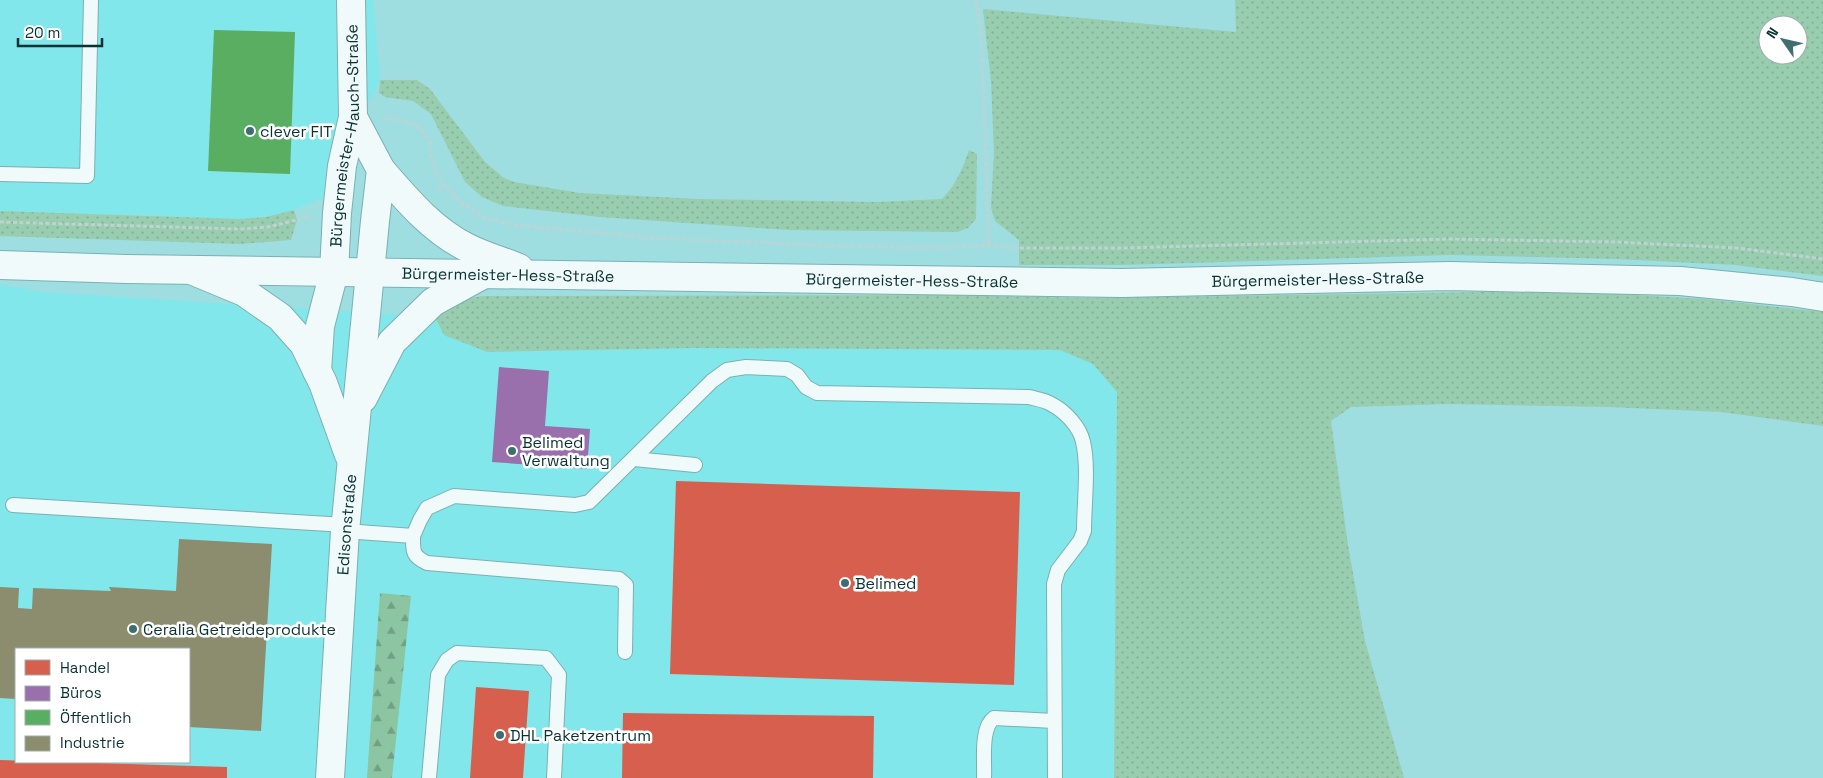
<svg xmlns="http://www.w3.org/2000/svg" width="1823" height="778" font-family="'Space Grotesk',sans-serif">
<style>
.built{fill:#81e7ea;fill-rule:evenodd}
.grass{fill:url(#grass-dots);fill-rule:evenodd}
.forest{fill:url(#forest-firs)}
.shops{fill:#d6604d}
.offices{fill:#9970ab}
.public{fill:#5aae61}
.industry{fill:#8c8c6e}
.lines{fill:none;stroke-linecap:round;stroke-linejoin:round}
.lane-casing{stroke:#7bb0b2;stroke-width:16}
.street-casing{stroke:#7bb0b2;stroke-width:30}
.secondary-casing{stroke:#7bb0b2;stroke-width:30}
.path{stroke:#bfd3d3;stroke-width:3;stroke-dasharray:4 2.5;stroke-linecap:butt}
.lane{stroke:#f0fafa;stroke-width:14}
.street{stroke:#f0fafa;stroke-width:28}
.secondary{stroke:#f0fafa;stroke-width:28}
.poi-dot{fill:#3e6e70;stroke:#fff;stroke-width:2}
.labels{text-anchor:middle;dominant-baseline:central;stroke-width:5;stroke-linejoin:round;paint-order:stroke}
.poi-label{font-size:16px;fill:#0a3233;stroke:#fff;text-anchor:start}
.street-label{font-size:16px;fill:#0a3233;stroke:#fff}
</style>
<defs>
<pattern id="grass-dots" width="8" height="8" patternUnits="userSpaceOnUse" patternTransform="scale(1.25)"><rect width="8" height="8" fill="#98cdaf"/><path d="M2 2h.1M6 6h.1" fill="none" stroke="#82b097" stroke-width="1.8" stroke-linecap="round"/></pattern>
<pattern id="forest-firs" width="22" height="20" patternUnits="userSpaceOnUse" patternTransform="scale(1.25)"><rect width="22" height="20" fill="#8cc5a1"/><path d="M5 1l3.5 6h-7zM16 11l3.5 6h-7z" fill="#71a184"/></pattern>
</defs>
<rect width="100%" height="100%" fill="#9edee1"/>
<path class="built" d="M0,0h373l7,80 -58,118 -28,12 -28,7 -26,2 -240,-8z
M0,284l43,8 392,25 52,35 208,-4 365,2 33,14 24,28 -3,386h-1114zM16,649h173v113h-173z"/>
<path class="grass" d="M1235,0h588v276l-88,-11 -120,-6 -165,-4 -327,10h-104v-25l-24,-19 -4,-14 3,-55 -3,-71 -8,-72 253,23zM1768,25h30v30h-30z
M380,80h37l13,9 55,73 19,16 10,4 66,11 118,6 179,3 65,-3c14,-14 21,-31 27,-49l8,4 -1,65 -8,9 -10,4 -169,-2 -189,-13 -97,-11 -21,-9 -17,-15 -34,-68 -18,-13 -28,-4 -6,-4z
M294,210l3,10 -6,20 -51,4 -240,-8v-25l240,8 26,-2z
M1481,292l117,1 108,6 117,13v114l-102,-14 -112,-5 -159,-3 -99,3 -20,14 17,124 17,96 39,137h-290l3,-386 -24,-28 -33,-14 -365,-2 -208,4 -43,-17 -9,-18 22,-16 25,-5 460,-1 146,3z"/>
<path class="forest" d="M380,593l31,3 -19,182h-25z"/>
<path class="shops" d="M676,481l344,11 -6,193 -344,-11z
M476,687l53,4 -6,87h-53z
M623,713l251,3 -1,62h-251z
M0,760l227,7v11h-227z"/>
<path class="offices" d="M499,367l50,4 -4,55 45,3 -3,40 -95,-7z"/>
<path class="public" d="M214,30l81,2 -5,142 -82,-3z"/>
<path class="industry" d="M179,539l93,5 -11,187 -72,-4v-78h-173v50l-16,-1v-111l19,1 -1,20 14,1 1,-21 78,3 -2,-4 67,4z"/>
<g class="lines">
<g class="lane-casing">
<path id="lane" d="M0,174l87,2 4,-176
M634,459l61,6
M13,505l333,20
M345,531l68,5c0,15 -1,20 14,27l192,16 7,6 -1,67
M413,536l7,-16 7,-12 27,-12 121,9 14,-3 123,-121 15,-11 19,-3 41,2 10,6 9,12 11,6 212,4c7,2 16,3 22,7 14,7 29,23 32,38 6,25 1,62 1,89l-4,10 -22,29 -4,14 1,194
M429,778l9,-103 9,-15 10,-7 89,5 13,17 -5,103
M984,778c1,-16 -4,-50 10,-60l60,3"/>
</g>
<g class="street-casing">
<g id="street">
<path d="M381,170c26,30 51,60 87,78 16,8 34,13 51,20"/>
<path d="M191,270l53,22 36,25 24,27 19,39 26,72"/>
<path id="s1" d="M317,371l3,-45 14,-54 3,-59 5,-47 11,-49 -2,-117"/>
<path d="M363,398l29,-56 41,-40 53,-29"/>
<path id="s2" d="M330,778l15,-247 30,-310 6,-51 -28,-53"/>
</g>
</g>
<g class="secondary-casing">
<g id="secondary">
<path id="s3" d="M0,265l126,4 996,14 328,-7 230,5 112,11 31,5"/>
</g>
</g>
<path class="path" d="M976,0l5,32 8,213
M385,118c17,1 41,7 45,26 1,7 1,14 3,20 3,7 7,14 11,21
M438,191l6,-6 18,18 23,15 31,7 138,13 186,8 97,2 52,-3 30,3h104l327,-9 166,3 121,6 86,11
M0,222l240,7 28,-2 41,-10"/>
<use href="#lane" class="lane"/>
<use href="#street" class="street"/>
<use href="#secondary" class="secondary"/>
</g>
<g class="poi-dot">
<circle cx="250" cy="131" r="5"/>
<circle cx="512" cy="451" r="5"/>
<circle cx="845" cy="583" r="5"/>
<circle cx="133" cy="629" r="5"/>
<circle cx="500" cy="735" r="5"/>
</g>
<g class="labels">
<g class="poi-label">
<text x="260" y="131">clever FIT</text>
<text x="522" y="442">Belimed<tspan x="522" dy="18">Verwaltung</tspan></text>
<text x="855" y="583">Belimed</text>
<text x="143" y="629">Ceralia Getreideprodukte</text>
<text x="510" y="735">DHL Paketzentrum</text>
</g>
<g class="street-label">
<text stroke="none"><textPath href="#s1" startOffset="238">Bürgermeister-Hauch-Straße</textPath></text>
<text stroke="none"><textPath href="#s3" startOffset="508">Bürgermeister-Hess-Straße</textPath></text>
<text stroke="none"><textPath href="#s3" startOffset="1318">Bürgermeister-Hess-Straße</textPath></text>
<text stroke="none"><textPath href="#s3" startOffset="912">Bürgermeister-Hess-Straße</textPath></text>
<text stroke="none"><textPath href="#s2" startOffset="254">Edisonstraße</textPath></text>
</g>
</g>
<rect x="15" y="648" width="175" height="115" fill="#ffffff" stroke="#9dadad"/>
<rect x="25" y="660" width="25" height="15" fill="#d6604d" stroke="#9dadad"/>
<text x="60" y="673" font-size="15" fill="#0a3233">Handel</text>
<rect x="25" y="686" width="25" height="15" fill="#9970ab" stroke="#9dadad"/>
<text x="60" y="698" font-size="15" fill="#0a3233">Büros</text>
<rect x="25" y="710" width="25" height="15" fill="#5aae61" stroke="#9dadad"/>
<text x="60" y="723" font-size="15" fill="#0a3233">Öffentlich</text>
<rect x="25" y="736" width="25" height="15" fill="#8c8c6e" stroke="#9dadad"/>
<text x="60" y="748" font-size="15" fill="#0a3233">Industrie</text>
<g transform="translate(1783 40) rotate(304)"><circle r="24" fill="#ffffff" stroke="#9dadad"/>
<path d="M0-4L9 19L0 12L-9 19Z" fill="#3e6e70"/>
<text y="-8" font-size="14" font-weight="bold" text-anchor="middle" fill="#0a3233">N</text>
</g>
<path d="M18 38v8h84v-8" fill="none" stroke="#0a3233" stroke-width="2.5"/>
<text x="25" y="38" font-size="15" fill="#0a3233" stroke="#ffffff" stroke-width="4" paint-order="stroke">20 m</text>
</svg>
